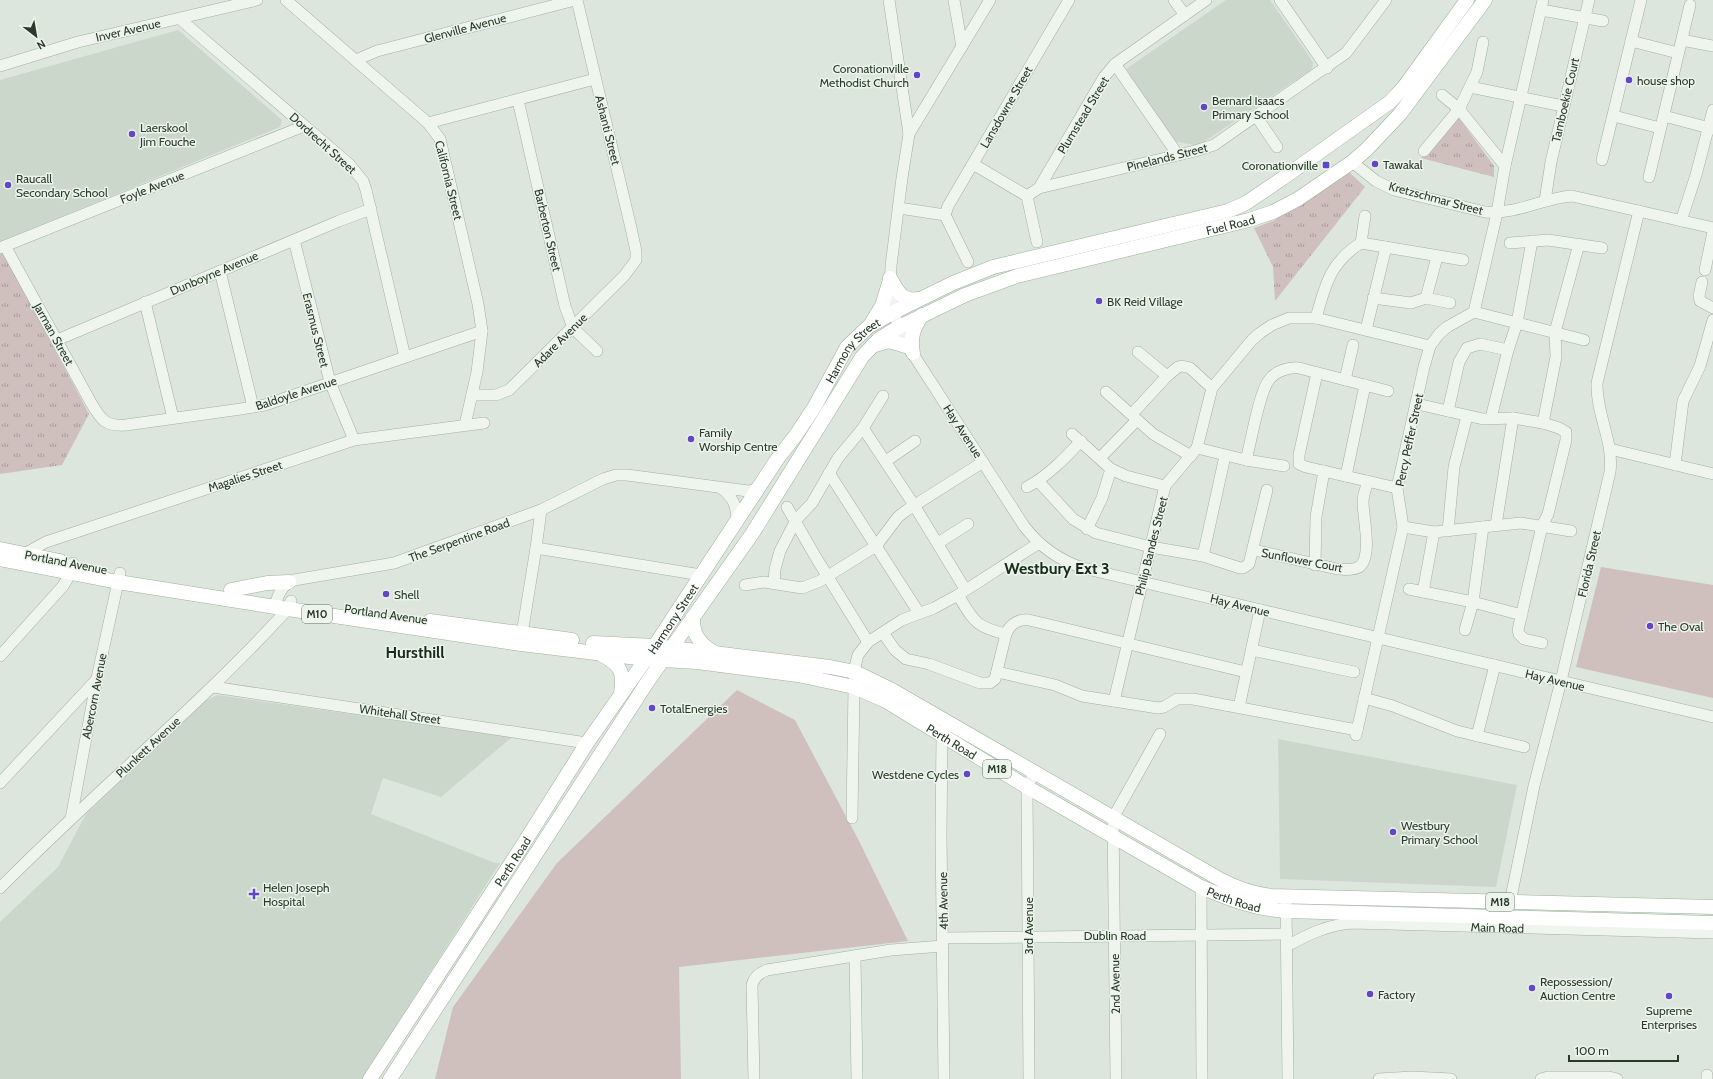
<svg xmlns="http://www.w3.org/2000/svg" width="1713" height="1079" font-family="Cabin,sans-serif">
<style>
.built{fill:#cbd7ca}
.park{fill:url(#park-tufts)}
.pitch{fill:#cfc0be}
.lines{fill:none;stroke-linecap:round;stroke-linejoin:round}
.minor-casing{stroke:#a3afa2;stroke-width:12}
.major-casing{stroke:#9db19c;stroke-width:15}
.minor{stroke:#eff4ef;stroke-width:11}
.major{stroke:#fff;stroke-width:14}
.poi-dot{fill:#6246c6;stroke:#ecf4eb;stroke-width:1.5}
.labels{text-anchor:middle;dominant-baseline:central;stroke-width:3;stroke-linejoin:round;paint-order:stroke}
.shield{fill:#ecf4eb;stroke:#627262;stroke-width:1}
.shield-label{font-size:11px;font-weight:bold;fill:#273b27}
.street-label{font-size:12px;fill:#273b27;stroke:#ecf4eb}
.poi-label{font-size:12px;fill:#273b27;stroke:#ecf4eb;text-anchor:start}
.district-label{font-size:16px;font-weight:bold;fill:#192c1a;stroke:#ecf4eb}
</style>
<defs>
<pattern id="park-tufts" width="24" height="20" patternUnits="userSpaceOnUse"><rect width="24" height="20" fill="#cfc0be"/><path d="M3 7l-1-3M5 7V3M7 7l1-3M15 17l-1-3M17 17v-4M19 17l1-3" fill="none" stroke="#a89d9a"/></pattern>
</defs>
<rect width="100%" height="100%" fill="#dde6dc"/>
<path class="built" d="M1226,0h44l39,56 4,7 -1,6 -114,77 -24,-5 -48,-72z
M178,30l104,90 -2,7 -280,115v-162z
M218,695l294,42 -71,60 -58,-19 -12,36 124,49h5l-138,216h-362v-157l58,-55 28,-53 121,-114z
M1278,739l239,46 -21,102 -216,-8z"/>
<path class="park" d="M1456,114l38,52v11l-73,-19z
M1347,170l18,17 -90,114 -2,-34 -19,-39 21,-8z
M3,252l86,162 -27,51 -62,9v-221z"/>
<path class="pitch" d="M1601,567l112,18v113l-137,-31z
M737,690l58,30 63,119 50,102 -229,26 2,112h-246l18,-72 104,-144z"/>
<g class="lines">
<g class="minor-casing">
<g id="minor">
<path d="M286,0l142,123 12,16 38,165 4,27 -5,41 -12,53"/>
<path d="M889,0l20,134 -7,44 -11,88c-1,20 0,40 7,59 10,25 28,48 42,71 28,43 56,86 84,130 16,21 34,34 59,42l630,149"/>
<path d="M954,0l8,47"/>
<path d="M1174,0l11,15"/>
<path d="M1280,0l47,68"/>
<path d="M1541,10l62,11"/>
<path d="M180,19l169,145 14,17 3,9 39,167"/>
<path d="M1682,40l31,6"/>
<path d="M1631,41l47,12"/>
<path d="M356,60l21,-9 198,-51"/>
<path d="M1115,64l63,91"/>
<path d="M0,66l78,-24 179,-42"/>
<path d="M1470,87l93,19"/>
<path d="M518,100l47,206 8,22 24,23"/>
<path d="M1256,116l21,31"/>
<path d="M1614,116l46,12"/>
<path d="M1664,116l49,13"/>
<path d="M428,123l167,-44"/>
<path d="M909,134l81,-134"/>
<path d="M1424,151l35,-42 18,-37 6,-30"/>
<path d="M1602,160l39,-160"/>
<path d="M1352,162l24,19 18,9 91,22c30,3 58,-14 87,-16l141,32"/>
<path d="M973,164l54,32 10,46"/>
<path d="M1505,166l38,-166"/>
<path d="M1649,177l41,-172"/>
<path d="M1039,188l156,-37 19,-6 132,-92 40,-53"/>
<path d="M1027,196l12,-8 65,-111 11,-13 91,-64"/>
<path d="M1545,201l6,-39 38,-162"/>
<path d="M899,208l46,7 23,47"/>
<path d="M945,215l3,-9 121,-206"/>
<path d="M1681,221l15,-46 17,-65"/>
<path d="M294,240l36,142 24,58"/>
<path d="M1361,243l102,17"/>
<path d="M1510,243l38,-3 54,8"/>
<path d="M5,246l85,155c10,17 14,26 36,24l115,-16 24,-4 217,-74"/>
<path d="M0,248l304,-122"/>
<path d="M1705,270l8,-38"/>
<path d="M220,271l33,136"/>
<path d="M1702,282l-3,14 1,5 13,7"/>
<path d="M1373,298l38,5 15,-5 24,5"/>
<path d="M1426,298l11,-41"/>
<path d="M145,302l28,116"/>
<path d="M1474,312l110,28"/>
<path d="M1316,318c9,-32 14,-56 45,-75l4,-27"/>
<path d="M1366,330l20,-83"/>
<path d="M57,340l282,-119 32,-12"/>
<path d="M1138,352l29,24"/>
<path d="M1317,373l-18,82v9l7,3 91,21"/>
<path d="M1345,380l8,-35"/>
<path d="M1106,392l47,42 38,22"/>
<path d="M472,395h24l13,-5 115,-114 12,-16v-9l-5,-23 -54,-228"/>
<path d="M1417,404l66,15 30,-1 30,5 16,5 7,4v8l-18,74 -6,12 -24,104 1,4 5,5 18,4"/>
<path d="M1448,411l11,-49 8,-14 13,-4 28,6"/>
<path d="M1132,414l35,-38 11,-9 4,-1 8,2 22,20"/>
<path d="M1491,418l17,-68 9,-27 15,-82"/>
<path d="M1543,423l13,-66 -1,-25 24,-88"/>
<path d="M863,428l51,77 51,84"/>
<path d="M1072,434l39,35 15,7 39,10"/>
<path d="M1197,448l49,12 38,6"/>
<path d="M1610,449l103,25"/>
<path d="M1100,458l37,-38"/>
<path d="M1246,460c5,-17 13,-68 23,-80 6,-9 20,-13 30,-12l89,23"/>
<path d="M886,461l29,-20"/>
<path d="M1675,465l8,-64 17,-35 13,-46"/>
<path d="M829,473l90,140"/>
<path d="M1346,476l19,-91"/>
<path d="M1038,481l35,38 23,14 55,14 52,9 37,12h3l6,-4 18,-74"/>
<path d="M1027,487c21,-11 38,-29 54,-46"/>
<path d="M721,488c12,9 16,18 16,33"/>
<path d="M787,507l28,49 53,86"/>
<path d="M1496,525l17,-107"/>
<path d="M1403,527l31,5 87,-9 50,8"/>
<path d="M1087,529l15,-31 9,-29"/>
<path d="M1448,531l6,-64 13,-51"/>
<path d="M938,543l30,-19"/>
<path d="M536,548l165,27"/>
<path d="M1254,550l83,19c7,0 15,2 22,-2 14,-10 4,-50 4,-65 0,-7 3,-14 5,-21"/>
<path d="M1203,556l22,-100"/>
<path d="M22,558l2,-4 22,-12 308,-102 130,-17"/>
<path d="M1315,565l1,-48 8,-46"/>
<path d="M774,583l1,-14 5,-18 16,-31 16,-17 26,-45 25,-30 20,-32"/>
<path d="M745,585l19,-3 38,6 18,-7 56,-35 22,-29 9,-7 76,-48"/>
<path d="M1409,589l64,13 49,13"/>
<path d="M1423,592l11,-60"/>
<path d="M958,595c16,26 17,32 48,39 4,-10 13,-15 23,-14l217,52"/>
<path d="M275,606c3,-12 7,-21 19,-26l100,-17 147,-53 62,-31 13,-4h11l121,16 9,-2"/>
<path d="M1465,630l8,-28 10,-75"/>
<path d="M883,633l12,17 11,9 23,5 51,19h10l5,-4 11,-45"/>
<path d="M521,640l15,-92 5,-38"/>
<path d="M1252,650l102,22"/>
<path d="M0,656l63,-70 8,-13 2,-10"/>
<path d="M997,672l58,13 27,11 76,12 6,-1 13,-8h16l164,31"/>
<path d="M213,687l374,56"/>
<path d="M1364,698l29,8 64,25 67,16"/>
<path d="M1114,701l51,-215 32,-38 15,-60 40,-48 8,-7 12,-8 17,-7h27l114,28"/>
<path d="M1239,707l21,-97"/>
<path d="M1356,735l47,-208 -6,-39 27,-121 6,-21 9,-12 8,-7 27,-15 23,-99 8,-47 -46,-57 -17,-14"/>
<path d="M1477,736l18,-71"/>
<path d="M0,783l97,-104"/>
<path d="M852,818l2,-131 1,-20 3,-12 10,-13 34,-22 32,-12 24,-13 81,-52"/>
<path d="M71,819l26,-141 23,-105"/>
<path d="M1201,887l1,192"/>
<path d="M0,888c94,-95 197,-180 288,-279l3,-8"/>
<path d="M1286,904l2,175"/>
<path d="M1507,917l27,-131 27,-105 49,-209c4,-31 -14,-57 -13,-89l42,-172"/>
<path d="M943,938l344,-4"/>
<path id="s1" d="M1287,946c20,-11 42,-22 66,-23l360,10"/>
<path d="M855,956l2,123"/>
<path d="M1707,1075v4"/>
<path d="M754,1079l-2,-94c2,-8 7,-12 15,-15l124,-20 52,-4"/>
<path d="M944,1079l-3,-244 1,-99 3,-6"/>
<path d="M1029,1079l-2,-292 7,-13"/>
<path d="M1116,1079l-3,-261 47,-84"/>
<path d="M1379,1079l33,-2 39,2"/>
<path d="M1541,1079l7,-2h61l8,2"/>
</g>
</g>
<g class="major-casing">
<g id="major">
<path d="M890,278c8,14 12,24 29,21"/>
<path d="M871,324l11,-18 8,-26"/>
<path d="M875,345l14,-4 20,6"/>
<path d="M913,353c-3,-15 0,-24 9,-38"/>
<path d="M0,549l60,12"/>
<path id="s2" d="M0,559l118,23 170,27 233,35 125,15 51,3 101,13 56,12 32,14 141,86 174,100c28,12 54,22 85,24l427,12"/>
<path d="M231,590l36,-7 22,-1"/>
<path d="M693,617c-1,17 7,28 22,36"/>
<path d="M430,621l142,19"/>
<path d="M593,643l62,3 175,21 25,5 37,18 329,190c17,9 32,14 51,16l441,11"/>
<path d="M602,655c20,11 22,17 19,39"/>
<path id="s3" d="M370,1079l149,-228 68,-108 59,-84 132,-201 18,-23 19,-29 32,-59 21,-20 26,-15 59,-29 40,-16 235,-56 18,-8 37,-25 107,-76 14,-15 63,-87"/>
<path id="s4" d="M390,1079l258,-398 104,-147 110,-177 17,-18 20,-12 66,-32 52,-19 232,-56 24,-8 25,-13 54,-37 14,-12 34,-36 85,-114"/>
</g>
</g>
<use href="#minor" class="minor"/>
<use href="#major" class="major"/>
</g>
<g class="poi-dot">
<circle cx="917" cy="75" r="4"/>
<circle cx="1629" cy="80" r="4"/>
<circle cx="1204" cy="107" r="4"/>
<circle cx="132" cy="134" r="4"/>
<circle cx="1375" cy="164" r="4"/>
<rect x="1322" y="161" width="8" height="8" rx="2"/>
<circle cx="8" cy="185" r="4"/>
<circle cx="1099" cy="301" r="4"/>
<circle cx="691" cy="439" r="4"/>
<circle cx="386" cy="594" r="4"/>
<circle cx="1650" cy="626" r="4"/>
<circle cx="652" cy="708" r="4"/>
<circle cx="967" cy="774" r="4"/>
<circle cx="1393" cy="832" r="4"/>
<path d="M252 888h4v4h4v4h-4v4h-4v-4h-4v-4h4z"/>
<circle cx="1532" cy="988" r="4"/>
<circle cx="1370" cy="994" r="4"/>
<circle cx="1669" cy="996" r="4"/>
</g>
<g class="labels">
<g class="shield">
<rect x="302" y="605" width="30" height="18" rx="3"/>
<rect x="983" y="760" width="28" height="18" rx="3"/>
<rect x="1486" y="893" width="28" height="18" rx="3"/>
</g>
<g class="shield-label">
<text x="317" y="614">M10</text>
<text x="997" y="769">M18</text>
<text x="1500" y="902">M18</text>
</g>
<g class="street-label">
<text transform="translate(465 28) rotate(-15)">Glenville Avenue</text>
<text transform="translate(128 30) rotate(-13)">Inver Avenue</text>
<text transform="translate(1565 100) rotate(-77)">Tamboekie Court</text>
<text transform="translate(1006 107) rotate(-60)">Lansdowne Street</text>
<text transform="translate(1083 115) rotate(-59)">Plumstead Street</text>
<text transform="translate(608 130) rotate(76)">Ashanti Street</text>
<text transform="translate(323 143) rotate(42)">Dordrecht Street</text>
<text transform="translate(1167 157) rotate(-14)">Pinelands Street</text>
<text transform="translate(449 180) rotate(76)">California Street</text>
<text transform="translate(152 187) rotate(-22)">Foyle Avenue</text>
<text transform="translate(1436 198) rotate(15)">Kretzschmar Street</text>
<text stroke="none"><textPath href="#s4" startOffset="1259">Fuel Road</textPath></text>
<text transform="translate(548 230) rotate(77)">Barberton Street</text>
<text transform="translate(214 273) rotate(-23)">Dunboyne Avenue</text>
<text transform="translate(316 330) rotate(76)">Erasmus Street</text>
<text transform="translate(54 334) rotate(61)">Jarman Street</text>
<text transform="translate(560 340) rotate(-45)">Adare Avenue</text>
<text stroke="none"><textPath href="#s3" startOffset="875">Harmony Street</textPath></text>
<text transform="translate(296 393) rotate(-18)">Baldoyle Avenue</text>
<text transform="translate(963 431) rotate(57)">Hay Avenue</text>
<text transform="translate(1409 440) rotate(-78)">Percy Peffer Street</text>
<text transform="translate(245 476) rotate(-18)">Magalies Street</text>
<text transform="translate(459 540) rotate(-20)">The Serpentine Road</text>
<text transform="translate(1151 546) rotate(-76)">Philip Bandes Street</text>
<text transform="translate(1302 560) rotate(11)">Sunflower Court</text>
<text transform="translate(66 562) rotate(11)">Portland Avenue</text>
<text transform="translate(1589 564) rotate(-77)">Florida Street</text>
<text transform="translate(1240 605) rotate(14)">Hay Avenue</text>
<text transform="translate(386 614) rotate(8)">Portland Avenue</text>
<text stroke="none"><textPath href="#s3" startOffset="551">Harmony Street</textPath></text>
<text transform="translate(1555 680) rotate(13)">Hay Avenue</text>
<text transform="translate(94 696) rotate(-79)">Abercorn Avenue</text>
<text transform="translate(400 714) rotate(8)">Whitehall Street</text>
<text stroke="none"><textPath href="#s2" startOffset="976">Perth Road</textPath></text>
<text transform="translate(148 747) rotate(-43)">Plunkett Avenue</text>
<text stroke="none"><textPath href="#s3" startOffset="260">Perth Road</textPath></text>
<text stroke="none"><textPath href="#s2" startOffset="1300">Perth Road</textPath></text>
<text transform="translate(943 901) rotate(-91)">4th Avenue</text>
<text transform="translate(1028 926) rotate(-90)">3rd Avenue</text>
<text stroke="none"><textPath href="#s1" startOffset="215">Main Road</textPath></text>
<text x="1115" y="935">Dublin Road</text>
<text transform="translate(1115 984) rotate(-91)">2nd Avenue</text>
</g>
<g class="poi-label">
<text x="909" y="68" text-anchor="end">Coronationville<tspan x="909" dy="14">Methodist Church</tspan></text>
<text x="1637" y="80">house shop</text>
<text x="1212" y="100">Bernard Isaacs<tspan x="1212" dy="14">Primary School</tspan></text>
<text x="140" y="127">Laerskool<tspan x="140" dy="14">Jim Fouche</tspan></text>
<text x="1383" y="164">Tawakal</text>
<text x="1318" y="165" text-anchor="end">Coronationville</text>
<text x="16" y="178">Raucall<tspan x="16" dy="14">Secondary School</tspan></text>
<text x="1107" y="301">BK Reid Village</text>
<text x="699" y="432">Family<tspan x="699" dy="14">Worship Centre</tspan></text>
<text x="394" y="594">Shell</text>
<text x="1658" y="626">The Oval</text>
<text x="660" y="708">TotalEnergies</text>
<text x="959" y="774" text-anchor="end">Westdene Cycles</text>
<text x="1401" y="825">Westbury<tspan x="1401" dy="14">Primary School</tspan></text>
<text x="263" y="887">Helen Joseph<tspan x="263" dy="14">Hospital</tspan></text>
<text x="1540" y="981">Repossession/<tspan x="1540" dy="14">Auction Centre</tspan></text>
<text x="1378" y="994">Factory</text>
<text x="1669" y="1010" text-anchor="middle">Supreme<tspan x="1669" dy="14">Enterprises</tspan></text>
</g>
<g class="district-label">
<text x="1057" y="568">Westbury Ext 3</text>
<text x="415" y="652">Hursthill</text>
</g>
</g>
<g transform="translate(36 36) rotate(149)" stroke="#ecf4eb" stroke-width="3" paint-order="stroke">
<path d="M0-3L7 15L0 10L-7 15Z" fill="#273b27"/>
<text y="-6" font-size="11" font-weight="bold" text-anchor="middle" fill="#273b27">N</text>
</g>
<path d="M1569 1055v6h109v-6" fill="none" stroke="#273b27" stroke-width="2"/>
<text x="1575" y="1055" font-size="12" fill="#273b27" stroke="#ecf4eb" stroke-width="3" paint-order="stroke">100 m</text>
</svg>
